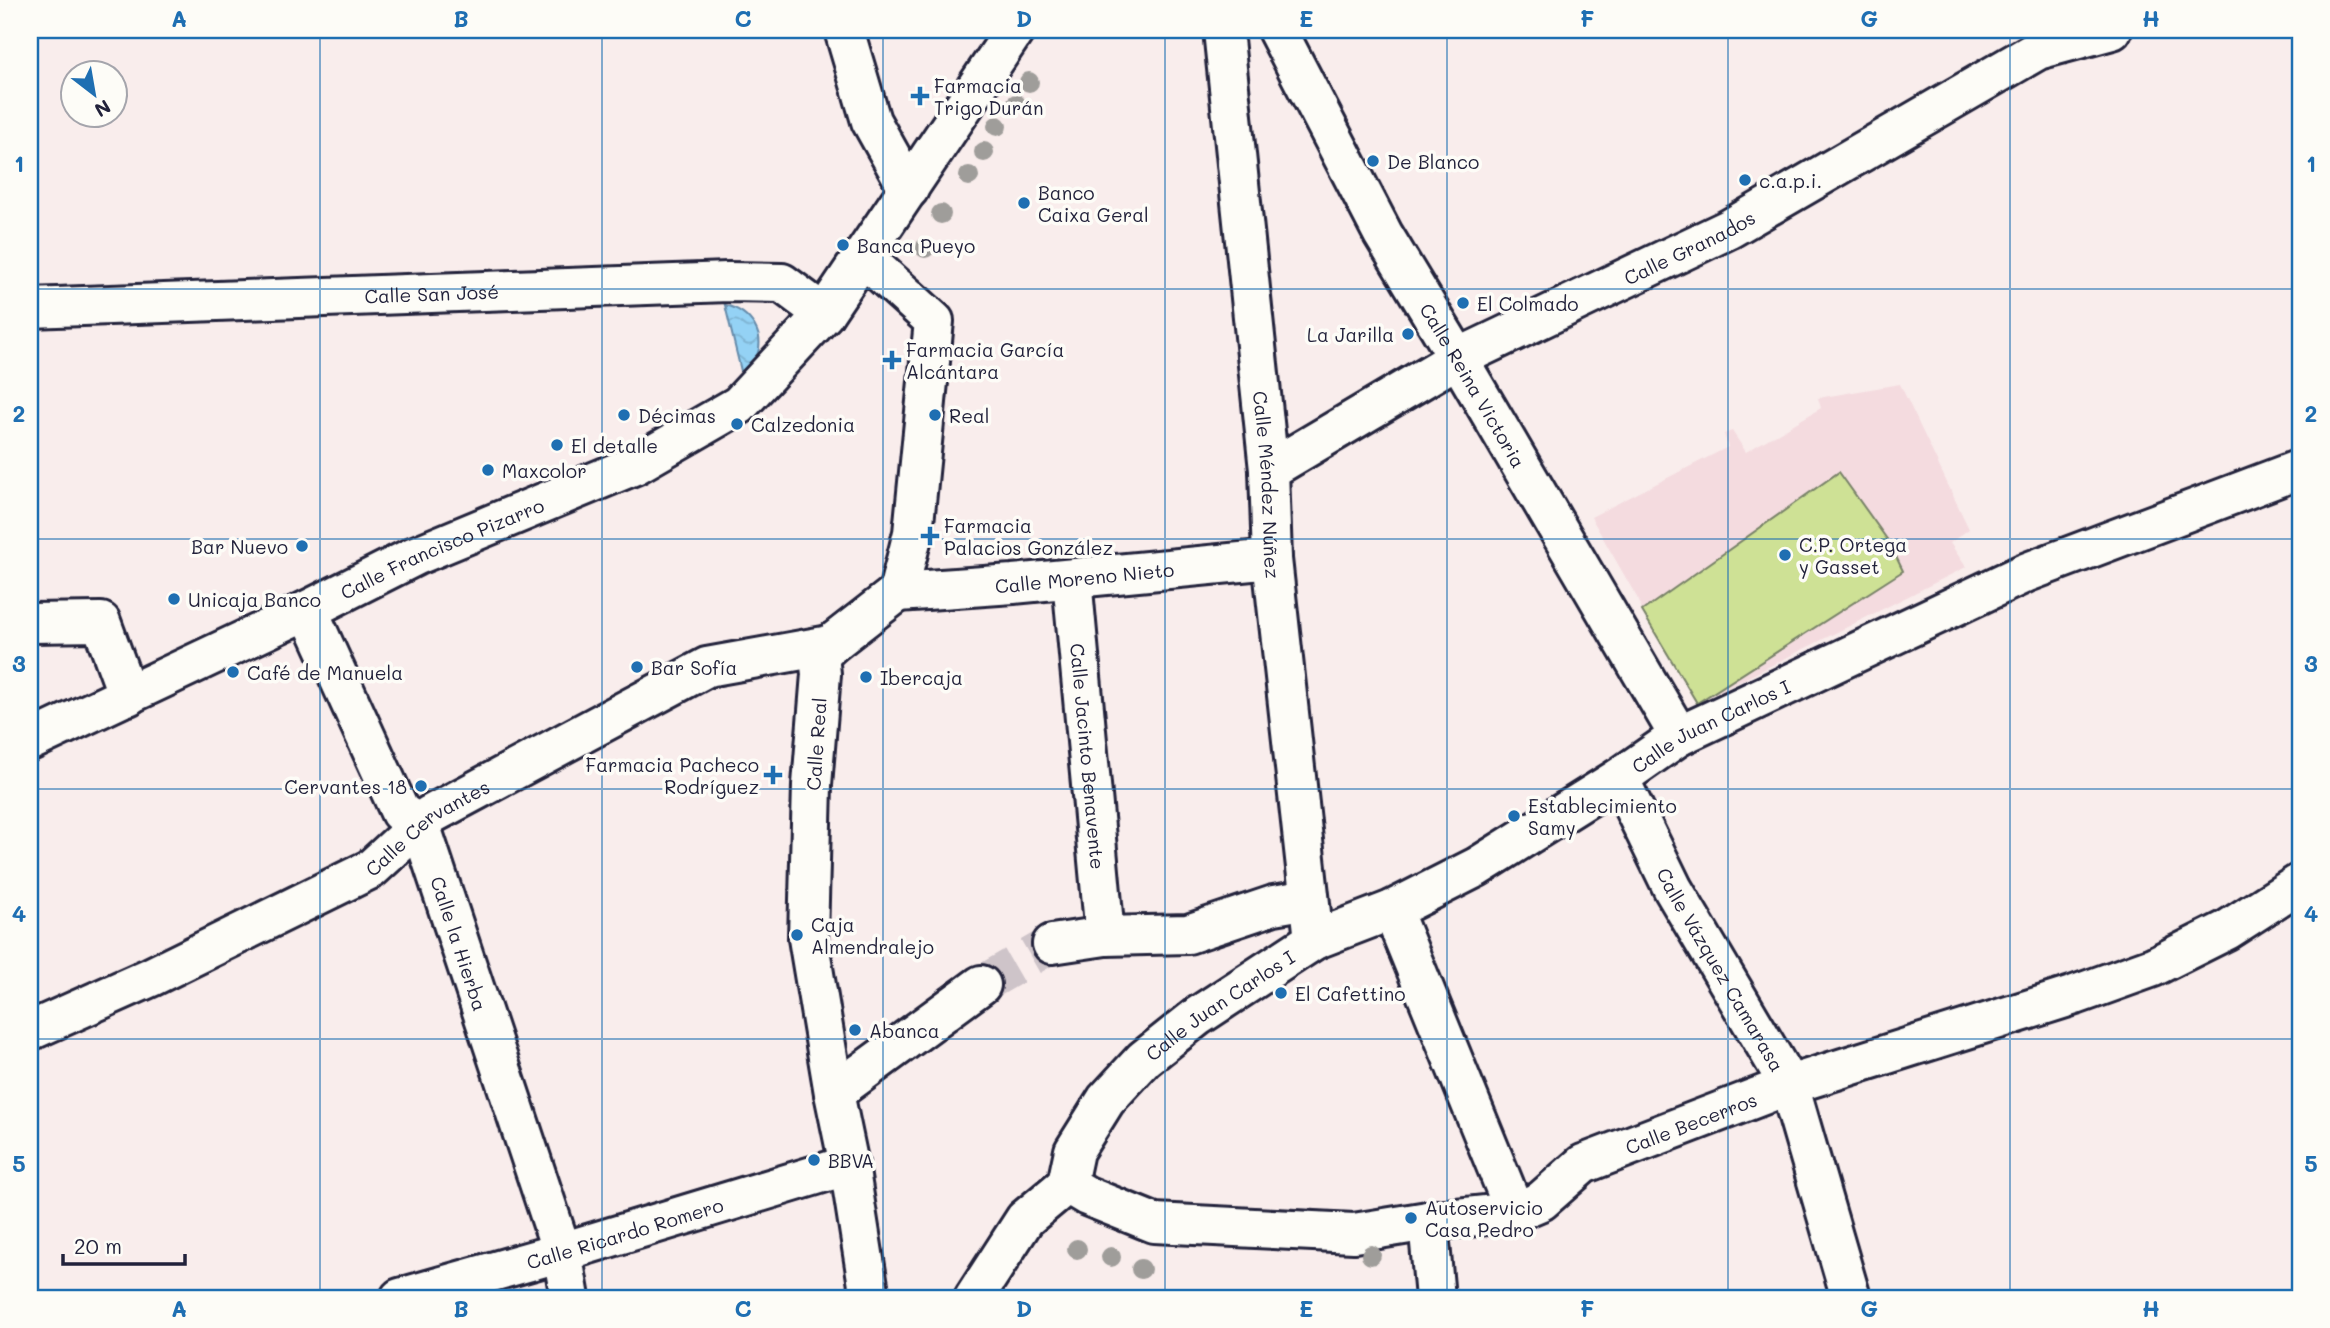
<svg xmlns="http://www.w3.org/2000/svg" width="2330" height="1328" font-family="Mali,sans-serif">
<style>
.built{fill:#f4dbdf}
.green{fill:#cee195;stroke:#788268;stroke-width:2}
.water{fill:url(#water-waves);stroke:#668cab;stroke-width:2}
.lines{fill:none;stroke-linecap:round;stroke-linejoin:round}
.street-tunnel{stroke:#cec4c9;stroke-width:38;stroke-dasharray:38 19;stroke-linecap:butt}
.street-casing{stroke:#22223b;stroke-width:44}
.street{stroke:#fdfcf7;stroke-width:38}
.tree{fill:#9f9d9a}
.grid{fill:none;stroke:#1f6fb2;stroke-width:2;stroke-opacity:0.55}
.poi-dot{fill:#1f6fb2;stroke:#fdfcf7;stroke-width:2.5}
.labels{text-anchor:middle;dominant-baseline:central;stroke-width:7;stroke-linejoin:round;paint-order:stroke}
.poi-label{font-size:19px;fill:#22223b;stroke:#fdfcf7;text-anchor:start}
.street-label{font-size:19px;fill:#22223b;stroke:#fdfcf7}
.neatline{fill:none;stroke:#1f6fb2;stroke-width:2.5}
.grid-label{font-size:23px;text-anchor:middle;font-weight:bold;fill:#1f6fb2}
</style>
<defs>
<pattern id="water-waves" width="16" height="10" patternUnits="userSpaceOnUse" patternTransform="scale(1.75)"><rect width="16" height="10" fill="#94d2f5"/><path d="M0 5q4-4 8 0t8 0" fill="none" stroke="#7fb4d3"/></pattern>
</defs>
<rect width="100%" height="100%" fill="#f9edec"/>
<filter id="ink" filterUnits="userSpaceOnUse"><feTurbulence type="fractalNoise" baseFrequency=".0143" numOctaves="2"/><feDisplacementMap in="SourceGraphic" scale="14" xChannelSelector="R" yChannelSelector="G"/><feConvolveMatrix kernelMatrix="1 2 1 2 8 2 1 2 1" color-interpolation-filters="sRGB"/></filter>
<g filter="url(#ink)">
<path class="built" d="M1900,384l69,145 -19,14 16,24 -269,136 -55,-92 -3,-10 -48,-84 137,-70 -4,-13 8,-3 14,21 75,-44 -3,-10z"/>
<path class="green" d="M1839,472l50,70 14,29 -206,132 -55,-92z"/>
<path class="water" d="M725,305c25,6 44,31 29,56 -3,5 -8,9 -12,14z"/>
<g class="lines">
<path class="street-tunnel" d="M981,985l71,-41"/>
<g class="street-casing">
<g id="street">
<path d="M844,30l27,91 38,68"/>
<path id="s1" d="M1223,30l46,440 3,89 42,381"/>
<path id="s2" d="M1277,30l106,204 75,124 221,378"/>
<path d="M863,257l71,64 -21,212 -15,59 -68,53 -11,11 2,18 -9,111 -4,153 26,155 15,72 21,133"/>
<path id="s3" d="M30,308l698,-26 54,1 42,31"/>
<path id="s4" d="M1269,470l189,-112 271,-129 309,-179 74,-20"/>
<path id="s5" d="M1072,579l33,357"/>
<path id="s6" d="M898,592l115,-8 259,-25"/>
<path id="s7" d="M308,610l92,202 20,12 142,428 8,46"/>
<path d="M30,623l71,-1 27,74"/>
<path id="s8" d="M30,741l278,-131 107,-54 220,-91 104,-60 85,-91 191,-284"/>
<path id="s9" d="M1619,778l54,111 116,196 62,213"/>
<path d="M1392,910l123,302"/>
<path d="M1052,944l53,-8 83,-2 86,-29 35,-6"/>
<path id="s10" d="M30,1031l121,-54 220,-108 59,-54 277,-148 123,-22"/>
<path d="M834,1093l147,-108"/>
<path id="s11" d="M1067,1184l7,-33 32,-51 38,-41 54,-43 116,-76 78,-30 85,-43 142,-89 60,-42 346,-163 275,-104"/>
<path id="s12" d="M1067,1184l20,12 67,27 200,10 74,-12 87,-9 26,-11 42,-37 206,-79 286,-90 78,-28 74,-37 73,-47"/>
<path d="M1428,1221l7,77"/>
<path id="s13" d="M400,1298l162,-46 287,-87"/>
<path d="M974,1298l51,-79 42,-35"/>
</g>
</g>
<use href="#street" class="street"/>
</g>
<g class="tree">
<circle cx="1029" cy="82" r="10"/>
<circle cx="1016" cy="104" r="10"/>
<circle cx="997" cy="126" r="10"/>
<circle cx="984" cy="152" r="10"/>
<circle cx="969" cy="176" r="10"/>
<circle cx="941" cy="214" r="10"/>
<circle cx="925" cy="248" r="10"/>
<circle cx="1077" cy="1249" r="10"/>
<circle cx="1371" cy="1255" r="10"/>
<circle cx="1111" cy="1257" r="10"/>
<circle cx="1141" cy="1269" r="10"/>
</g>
</g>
<path class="grid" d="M320,30v1268M602,30v1268M883,30v1268M1165,30v1268M1447,30v1268M1728,30v1268M2010,30v1268M30,289h2270M30,539h2270M30,789h2270M30,1039h2270"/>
<g class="poi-dot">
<path d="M916.5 85.5h7v7h7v7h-7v7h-7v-7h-7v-7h7z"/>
<circle cx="1373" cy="161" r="7"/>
<circle cx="1745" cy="180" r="7"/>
<circle cx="1024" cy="203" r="7"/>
<circle cx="843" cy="245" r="7"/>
<circle cx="1463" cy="303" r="7"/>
<circle cx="1408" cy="334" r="7"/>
<path d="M888.5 349.5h7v7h7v7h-7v7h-7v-7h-7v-7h7z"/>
<circle cx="624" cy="415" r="7"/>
<circle cx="935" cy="415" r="7"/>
<circle cx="737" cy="424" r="7"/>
<circle cx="557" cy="445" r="7"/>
<circle cx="488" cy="470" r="7"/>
<path d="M926.5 525.5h7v7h7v7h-7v7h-7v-7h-7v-7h7z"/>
<circle cx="302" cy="546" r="7"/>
<circle cx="1785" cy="555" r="7"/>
<circle cx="174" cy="599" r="7"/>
<circle cx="637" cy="667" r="7"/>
<circle cx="233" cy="672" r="7"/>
<circle cx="866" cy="677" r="7"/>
<path d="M769.5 764.5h7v7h7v7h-7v7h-7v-7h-7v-7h7z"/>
<circle cx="421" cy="786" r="7"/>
<circle cx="1514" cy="816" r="7"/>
<circle cx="797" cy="935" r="7"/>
<circle cx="1281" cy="993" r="7"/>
<circle cx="855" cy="1030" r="7"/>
<circle cx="814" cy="1160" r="7"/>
<circle cx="1411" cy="1218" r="7"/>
</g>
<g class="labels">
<g class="poi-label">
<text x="934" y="85">Farmacia<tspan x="934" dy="22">Trigo Durán</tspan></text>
<text x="1387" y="161">De Blanco</text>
<text x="1759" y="180">c.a.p.i.</text>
<text x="1038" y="192">Banco<tspan x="1038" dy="22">Caixa Geral</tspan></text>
<text x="857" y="245">Banca Pueyo</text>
<text x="1477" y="303">El Colmado</text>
<text x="1394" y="334" text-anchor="end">La Jarilla</text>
<text x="906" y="349">Farmacia García<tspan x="906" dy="22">Alcántara</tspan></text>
<text x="638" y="415">Décimas</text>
<text x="949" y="415">Real</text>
<text x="751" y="424">Calzedonia</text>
<text x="571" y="445">El detalle</text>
<text x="502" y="470">Maxcolor</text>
<text x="944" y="525">Farmacia<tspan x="944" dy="22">Palacios González</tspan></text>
<text x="1799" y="544">C.P. Ortega<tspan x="1799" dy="22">y Gasset</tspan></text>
<text x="288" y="546" text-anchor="end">Bar Nuevo</text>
<text x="188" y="599">Unicaja Banco</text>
<text x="651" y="667">Bar Sofía</text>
<text x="247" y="672">Café de Manuela</text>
<text x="880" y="677">Ibercaja</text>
<text x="759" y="764" text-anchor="end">Farmacia Pacheco<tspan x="759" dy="22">Rodríguez</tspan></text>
<text x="407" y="786" text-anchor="end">Cervantes 18</text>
<text x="1528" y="805">Establecimiento<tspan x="1528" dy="22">Samy</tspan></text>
<text x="811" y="924">Caja<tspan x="811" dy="22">Almendralejo</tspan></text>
<text x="1295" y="993">El Cafettino</text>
<text x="869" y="1030">Abanca</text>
<text x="828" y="1160">BBVA</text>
<text x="1425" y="1207">Autoservicio<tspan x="1425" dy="22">Casa Pedro</tspan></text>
</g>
<g class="street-label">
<text stroke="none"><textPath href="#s4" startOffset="476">Calle Granados</textPath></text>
<text stroke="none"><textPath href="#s3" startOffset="402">Calle San José</textPath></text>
<text stroke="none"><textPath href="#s2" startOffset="406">Calle Reina Victoria</textPath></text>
<text stroke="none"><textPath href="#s1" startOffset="457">Calle Méndez Núñez</textPath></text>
<text stroke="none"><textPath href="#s8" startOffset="455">Calle Francisco Pizarro</textPath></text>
<text stroke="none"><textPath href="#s6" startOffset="187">Calle Moreno Nieto</textPath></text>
<text stroke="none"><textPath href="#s11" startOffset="810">Calle Juan Carlos I</textPath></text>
<text transform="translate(816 744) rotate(-86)">Calle Real</text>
<text stroke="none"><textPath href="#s5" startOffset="178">Calle Jacinto Benavente</textPath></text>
<text stroke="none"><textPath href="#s10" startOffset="448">Calle Cervantes</textPath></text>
<text stroke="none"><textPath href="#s7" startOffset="371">Calle la Hierba</textPath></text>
<text stroke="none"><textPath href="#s9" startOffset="217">Calle Vázquez Camarasa</textPath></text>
<text stroke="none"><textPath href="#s11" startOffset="243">Calle Juan Carlos I</textPath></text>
<text stroke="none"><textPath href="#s12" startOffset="658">Calle Becerros</textPath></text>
<text stroke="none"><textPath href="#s13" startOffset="234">Calle Ricardo Romero</textPath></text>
</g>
</g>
<rect width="2330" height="1328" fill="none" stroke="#fdfcf7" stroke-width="77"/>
<g transform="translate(94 94) rotate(149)"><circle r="33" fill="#fdfcf7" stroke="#a5a5ac" stroke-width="2"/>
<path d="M0-5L12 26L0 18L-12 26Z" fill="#1f6fb2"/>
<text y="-10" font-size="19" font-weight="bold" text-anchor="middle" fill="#22223b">N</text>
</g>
<path d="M63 1254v10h122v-10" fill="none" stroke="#22223b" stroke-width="3.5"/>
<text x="74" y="1254" font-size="21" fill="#22223b" stroke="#fdfcf7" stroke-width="5" paint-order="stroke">20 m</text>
<rect x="38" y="38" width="2254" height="1252" class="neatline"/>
<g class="grid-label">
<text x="179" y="27">A</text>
<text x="461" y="27">B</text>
<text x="743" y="27">C</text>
<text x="1024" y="27">D</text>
<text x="1306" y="27">E</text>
<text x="1587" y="27">F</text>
<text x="1869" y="27">G</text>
<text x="2151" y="27">H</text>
<text x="19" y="172">1</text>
<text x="2311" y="172">1</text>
<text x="19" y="422">2</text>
<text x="2311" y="422">2</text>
<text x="19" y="672">3</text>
<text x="2311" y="672">3</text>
<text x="19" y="922">4</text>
<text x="2311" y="922">4</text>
<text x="19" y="1172">5</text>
<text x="2311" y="1172">5</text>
<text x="179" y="1317">A</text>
<text x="461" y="1317">B</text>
<text x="743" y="1317">C</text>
<text x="1024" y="1317">D</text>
<text x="1306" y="1317">E</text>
<text x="1587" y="1317">F</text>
<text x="1869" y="1317">G</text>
<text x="2151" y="1317">H</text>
</g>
</svg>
